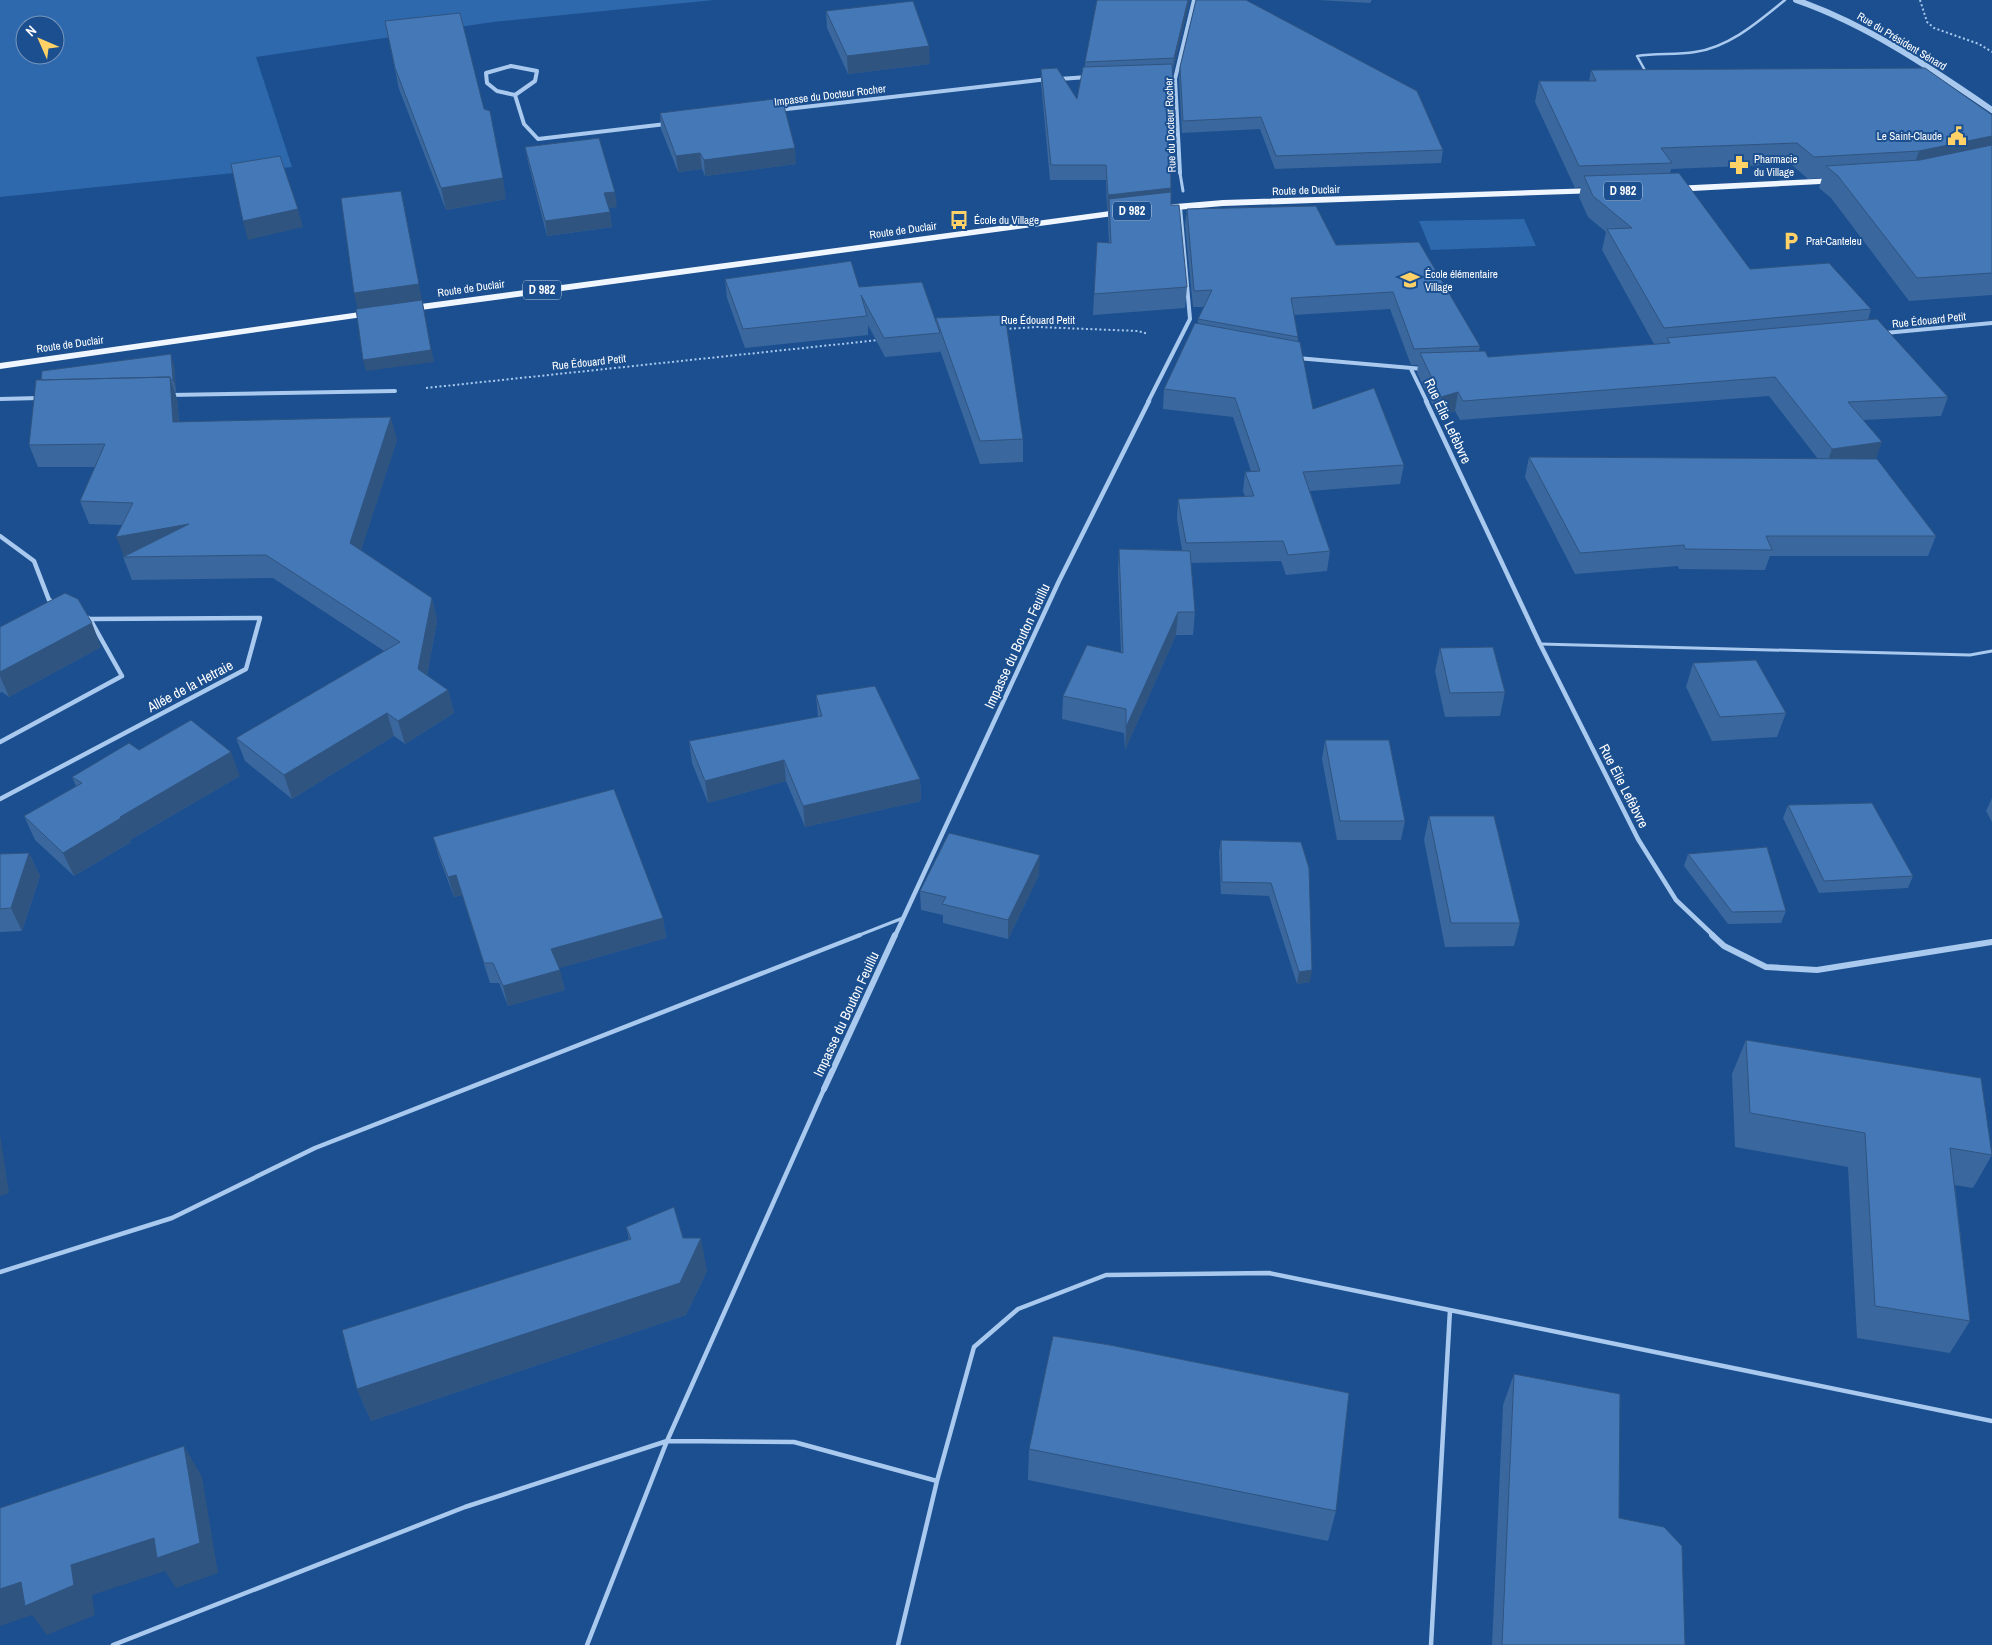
<svg xmlns="http://www.w3.org/2000/svg" width="1992" height="1645" font-family="'Archivo Narrow',sans-serif">
<style>
.green{fill:#2e69ad;fill-rule:evenodd}
.lines{fill:none;stroke-linecap:round;stroke-linejoin:round}
.path{stroke:#a9c9ee;stroke-width:2;stroke-dasharray:2 2.5;stroke-linecap:butt}
.service-far2{stroke:#a9c9ee;stroke-width:2.5}
.service-far1{stroke:#a9c9ee;stroke-width:3}
.service{stroke:#a9c9ee;stroke-width:4.5}
.pedestrian{stroke:#a9c9ee;stroke-width:3}
.minor-far2{stroke:#a9c9ee;stroke-width:4}
.minor-far1{stroke:#a9c9ee;stroke-width:4.5}
.minor{stroke:#a9c9ee;stroke-width:6}
.tertiary{stroke:#a9c9ee;stroke-width:6}
.primary{fill:#f0f6ff;fill-rule:evenodd}
.wall{fill:#3a679d}
.shaded-wall{fill:#305480}
.building{fill:#4478b7;stroke:#305480}
.labels{text-anchor:middle;dominant-baseline:central;stroke-width:4;stroke-linejoin:round;paint-order:stroke}
.far-street-label{font-size:11px;fill:#fff;stroke:#1b4f8f}
.far-poi-label{font-size:11px;fill:#fff;stroke:#1b4f8f;text-anchor:start}
.shield{fill:#1b4f8f;stroke:#bbcadd;stroke-width:1}
.shield-label{font-size:12px;font-weight:bold;fill:#fff}
.street-label{font-size:14px;fill:#fff;stroke:#1b4f8f}
</style>
<rect width="100%" height="100%" fill="#1b4f8f"/>
<path class="green" d="M0,0h714l-221,22 -237,35 36,110 -292,30zM25,25h30v30h-30z
M1524,219l12,27 -105,4 -12,-29z"/>
<g class="lines">
<path class="path" d="M1920,0l7,22 7,6 45,16 13,8
M1005,329l33,-2 100,4 10,3
M426,388l453,-48"/>
<path class="service-far2" d="M1647,74l-10,-18c19,-3 39,-1 58,-4 35,-5 64,-31 90,-52"/>
<path class="service-far1" d="M1540,644l430,11 22,-4
M857,936l46,-18"/>
<path class="service" d="M0,1272l172,-54 143,-70 545,-213
M937,1481l37,-134 44,-38 88,-34 163,-2 723,148
M113,1645l352,-138 202,-66 127,1 143,39 -39,164
M587,1645l80,-204 157,-352
M1431,1645l19,-335"/>
<path class="pedestrian" d="M1180,173l3,18"/>
<path class="minor-far2" d="M511,66l26,5 -2,10 -20,14 -18,-4 -10,-8 -1,-10z
M1059,79l29,-2
M515,95l9,29 14,15 128,-15
M778,110l270,-31
M1180,173l-5,-94 19,-79
M1885,333l107,-10
M1297,358l126,11
M1411,369l16,33
M170,395l225,-4
M0,399l39,-1
M1148,402l42,-83 -10,-112"/>
<path class="minor-far1" d="M1426,401l114,243 98,195 38,61 38,36
M0,536l34,25 15,39 7,3
M0,742l122,-66 -32,-57
M0,799l246,-130 14,-51 -170,1 -6,-3
M895,936l164,-355 90,-180"/>
<path class="minor" d="M1712,935l12,11 42,21 51,3 175,-28
M824,1089l71,-154"/>
<path class="tertiary" d="M1796,0c72,25 133,67 196,110"/>
<path class="primary" d="M1836,178l3,1v4l-165,9 -4,-3 4,-3z
M1596,188l4,3 -1,2 -376,13 -59,5 -4,-3 4,-3 59,-5z
M1125,209l3,1v4l-722,98 -5,-3 5,-3z
M374,310l5,3 -2,2 -377,54v-6z"/>
</g>
<path class="wall" d="M1190,0l-17,70 2,49 -1,15h-4l1,71 16,82 -2,21 -92,7 1,-21 15,-51 -1,-23v-10h-1l-1,-30h-56l-9,-97v-14l36,30 8,-32v-5z
M1317,0h55l-2,3z
M826,11l104,53 -82,10 -21,-46z
M385,21l121,178 -60,11 -47,-121z
M1180,67l263,83 -2,13 -166,6 -15,-40 -78,4 -3,-54z
M1591,70l401,45v180l-83,6 -78,-103 -12,-10 3,-10 -14,1 -17,-15 -120,5 -1,4 80,96 121,40 -3,11 80,77 -7,19 -77,4 12,39 60,77 -8,20h-158l-5,14 -86,-1 -1,-3 -103,8 -50,-97 4,-20 289,2 -49,-63 -309,24 -5,-9 -17,5 -21,-43 1,-8h-7l-21,-56 -96,6 4,22v5l15,67 91,56 -4,19 -90,7 20,60 -3,20 -41,4 -5,-14 -90,2 4,49 -2,23h-17l-51,115 -1,-17 -62,-14 1,-23 58,-44 -3,-79 1,-24 63,1 -5,-31 1,-20 67,-2 -2,-6 2,-19 6,-1 -18,-54 -70,-8 1,-20 34,-65v-5l6,-12h-11l-8,-82 2,-16 149,36 144,101 -1,5 9,6 166,-13 -52,-94 4,-18 -18,-15 -9,-20 2,-10 -6,1 -40,-86 4,-21h50z
M660,113l136,51 -91,12 -3,-7 -24,3 -17,-43z
M525,147l92,60 -8,1 3,19 -65,9 -19,-74z
M725,279l134,8 77,36v-5l87,121v23l-43,2 -40,-114v2l-55,5 -17,-32v10l-123,13 -18,-50z
M174,365l2,27h-1l2,7 2,23 218,18 -36,110 71,48 5,23 -10,55 21,14 6,23 -49,31 -11,-8 -102,63 -47,-38 -9,-23 148,-87 -111,-73 -141,2 -9,-23h1l-2,-32 -33,-1 -9,-23 15,-34h-57l-9,-22 12,-65z
M0,627l101,20 -92,50 -7,-5 -2,1z
M1440,648l65,44 -5,24 -55,1 -10,-46z
M1693,663l93,50 -9,24 -65,4 -26,-54z
M816,695l104,84 1,22 -116,26 -19,-46 -78,22 -16,-40 -3,-22 129,-24z
M1325,740l80,81 -4,19h-64l-15,-81z
M139,750l101,26 -110,64 1,2 -57,34 -39,-36 -11,-24 52,-30 -4,-9z
M1992,798v24l-6,-11z
M1788,805l125,71 -5,12 -89,5 -36,-75z
M1429,816l91,107 -6,23 -69,1 -21,-107z
M433,837l230,81 3,20 -107,30 6,22 -57,16 -9,-23h-9l-28,-88 -8,2 -15,-40z
M1221,840l88,28 1,114 -13,2 -28,-88 -48,-2 -2,-42z
M29,853l11,23 -18,55 -22,1v-78z
M1688,854l98,57 -5,12 -53,1 -44,-58z
M1039,875l-31,64 -65,-16v-8l-22,-5 -1,-19z
M1746,1040l246,115 -19,33 -18,-3 15,136 -20,32 -93,-15 -9,-171 -113,-20 -3,-73z
M626,1227l57,11 24,33 -21,44 -315,106 -14,-32 272,-150z
M1514,1374l105,144 66,127h-193l11,-240z
M1029,1449l307,62 -8,30 -300,-61z"/>
<path class="shaded-wall" d="M1188,0h2l-17,70 1,-12z
M929,46l1,18 -82,10 -1,-18z
M1992,136v20l-80,16 7,-21z
M795,148l1,16 -91,12 -1,-16z
M700,153l2,16 -24,3 -2,-16z
M503,178l3,21 -60,11 -5,-22z
M1171,188l-1,15 -61,-4 -1,11h-1l1,-15z
M401,191l33,171 -68,9 -3,-11 -5,-49 -4,-18z
M615,192l2,15 -10,1 -3,-15z
M298,209l5,18 -55,13 -5,-19z
M610,212l2,15 -65,9 -2,-15z
M171,354l3,11 2,27 -3,-12z
M170,377l7,22 4,45 -8,-22z
M1458,392l-3,19 -17,5 3,-19z
M391,417l6,23 -41,126 -6,-23z
M1882,442l-7,20 -50,6 7,-19z
M189,524l-65,33 -8,-20z
M432,598l5,23 -13,71 -6,-23z
M1178,612l-2,23 -51,115 1,-23z
M92,623l9,24 -92,50 -9,-21v-4z
M448,690l6,23 -49,31 -7,-23z
M387,713l7,23 -102,63 -8,-24z
M231,752l9,24 -110,64 1,2 -57,34 -11,-23 57,-36z
M784,760l2,21 -78,22 -3,-22z
M920,779l1,22 -116,26 -2,-21z
M29,853l11,23 -18,55 -11,-23z
M1040,855l-1,20 -31,64v-19z
M456,875l6,20 -8,2 -6,-20z
M663,918l3,20 -110,31 -5,-20z
M560,970l5,20 -57,16 -5,-20z
M1312,970l-2,12 -13,2 2,-12z
M0,1134l9,59 -9,3z
M701,1238l6,33 -21,44 -315,106 -14,-32z
M184,1446l18,31 16,96 -42,15 -11,-17 -73,24 3,20 -48,20 -15,-20 -32,11v-37l71,-24z"/>
<path class="building" d="M1097,0h91l-14,58 -89,4z
M1196,0h50l171,91 26,59 -167,6 -15,-39 -78,4 -3,-54z
M913,1l16,45 -82,10 -21,-45z
M460,13l24,96 6,2 13,67 -62,10 -46,-120 -10,-47z
M1172,64l3,55h-5l1,69 -63,7 -2,-30h-55l-10,-96 16,-1 20,31 6,-32z
M1925,68l67,47v21l-73,15 -105,6 -17,-14 -136,5 11,15 -93,3 -40,-85h57l-5,-11z
M782,98l13,50 -91,12 -4,-7 -24,3 -16,-43z
M599,138l16,54 -11,1 6,19 -65,9 -20,-74z
M1992,145v128l-75,5 -79,-102 -12,-10 94,-6z
M280,156l18,53 -55,12 -12,-57z
M1679,173l71,96 79,-6 42,46 -207,19 -57,-99 25,-1 -39,-32 -9,-20z
M401,191l18,93 -65,9 -13,-95z
M1171,192v13h8l8,82 -93,7 3,-52 14,1 -2,-44z
M1316,206l20,39 83,-3 61,104 -66,3 -21,-57 -102,6 7,39 -100,-18 14,-29 -18,1 -7,-82z
M851,261l8,26 63,-5 18,51 -56,5 -23,-43 6,21 -124,13 -18,-50z
M422,300l9,50 -68,10 -7,-51z
M1005,315l18,124 -43,2 -44,-123z
M1877,319l71,78 -100,5 34,40 -50,7 -57,-72 -312,24 -5,-9 -17,5 -21,-44 65,-2 3,6 182,-14 -3,-5z
M1195,323l105,19 13,67 61,-21 30,77 -101,7 27,79 -42,4 -5,-14 -97,2 -8,-44 76,-3 -9,-24 15,-1 -25,-73 -71,-9z
M171,354l2,26h-2l-1,-3 -129,3 1,-9z
M170,377l3,45 218,-5 -41,126 82,55 -14,71 30,21 -50,31 -11,-8 -103,62 -48,-37 164,-96 -134,-87 -143,2 66,-33 -73,13 17,-34 -53,-2 25,-57 -76,1 7,-65z
M1529,457l348,2 59,77h-170l6,14 -87,-1 -1,-4 -104,8z
M1119,549l71,2 5,61h-17l-52,115v-18l-63,-13 24,-51 36,8z
M65,593l13,6 14,24 -92,49v-45z
M1493,647l12,45 -55,1 -10,-45z
M1756,660l30,53 -66,4 -27,-54z
M875,686l45,93 -117,27 -19,-46 -79,21 -16,-40 133,-25 -6,-21z
M191,720l40,32 -111,65 1,1 -58,35 -39,-37 58,-33 -10,-6 57,-34 10,7z
M1325,740h64l16,81h-65z
M614,789l49,129 -112,31 9,21 -57,16 -10,-23h-9l-28,-88 -8,2 -15,-40z
M1872,803l41,73 -89,5 -36,-76z
M1429,816h65l26,107h-69z
M949,833l91,22 -32,65 -66,-16 4,-7 -26,-6z
M1221,840l80,2 8,26 3,102 -13,2 -28,-89 -49,-1z
M1767,847l19,64 -54,1 -44,-58z
M29,853l-18,55 -11,1v-55z
M1746,1040l235,38 11,77 -42,-7 20,173 -95,-15 -10,-173 -115,-20z
M674,1207l9,31h18l-21,45 -323,106 -15,-59 289,-91 -5,-12z
M1053,1336l57,9 239,48 -13,118 -307,-62z
M1514,1374l106,20 -1,124 45,9 18,19 3,99h-183z
M184,1446l16,97 -43,15 -3,-20 -83,27 3,20 -49,21 -4,-24 -21,7v-81z"/>
<defs>
<g id="civic-bare" transform="scale(1.5)"><path d="M-.6-6.5H3V-4.5H.6V-3L4-1V1h2V6H-6V1h2V-1L-.6-3ZM-1.2 2.5V6h2.4V2.5Z" fill="#ffd166" stroke="#1b4f8f" stroke-width="2.5" paint-order="stroke"/></g>
<g id="pharmacy-bare" transform="scale(1.5)"><path d="M-2-6h4v4h4v4h-4v4h-4v-4h-4v-4h4Z" fill="#ffd166" stroke="#1b4f8f" stroke-width="2.5" paint-order="stroke"/></g>
<g id="bus-bare" transform="scale(1.5)"><path d="M-5-6H5V4H4V6H2V4H-2V6H-4V4H-5ZM-3.5-4V0h7V-4ZM-3.5 1.2v1.5H-2V1.2ZM2 1.2v1.5H3.5V1.2Z" fill="#ffd166" stroke="#1b4f8f" stroke-width="2.5" paint-order="stroke"/></g>
<g id="parking-bare" transform="scale(1.5)"><path d="M-3.5-5.5H1a3.5 3.5 0 0 1 0 7H-1V5.5H-3.5ZM-1-3.4V-.6H.8a1.4 1.4 0 0 0 0-2.8Z" fill="#ffd166" stroke="#1b4f8f" stroke-width="2.5" paint-order="stroke"/></g>
<g id="school-bare" transform="scale(1.5)"><path d="M0-5L7-2L0 1L-7-2ZM-4 1L0 2.5L4 1V4Q0 6-4 4Z" fill="#ffd166" stroke="#1b4f8f" stroke-width="2.5" paint-order="stroke"/></g>
</defs>
<g fill-rule="evenodd">
<use href="#civic-bare" x="1957" y="136"/>
<use href="#pharmacy-bare" x="1739" y="165"/>
<use href="#bus-bare" x="959" y="220"/>
<use href="#parking-bare" x="1791" y="241"/>
<use href="#school-bare" x="1410" y="280"/>
</g>
<g class="labels">
<g class="far-street-label">
<text transform="translate(1902 41) rotate(31)">Rue du Président Sénard</text>
<text transform="translate(830 95) rotate(-7)">Impasse du Docteur Rocher</text>
<text transform="translate(1170 125) rotate(-92)">Rue du Docteur Rocher</text>
<text transform="translate(1306 190) rotate(-2)">Route de Duclair</text>
<text transform="translate(903 230) rotate(-8)">Route de Duclair</text>
<text transform="translate(471 288) rotate(-8)">Route de Duclair</text>
<text x="1038" y="320">Rue Édouard Petit</text>
<text transform="translate(1929 320) rotate(-6)">Rue Édouard Petit</text>
<text transform="translate(70 344) rotate(-8)">Route de Duclair</text>
<text transform="translate(589 362) rotate(-6)">Rue Édouard Petit</text>
</g>
<g class="far-poi-label">
<text x="1942" y="136" text-anchor="end">Le Saint-Claude</text>
<text x="1754" y="159">Pharmacie<tspan x="1754" dy="13">du Village</tspan></text>
<text x="974" y="220">École du Village</text>
<text x="1806" y="241">Prat-Canteleu</text>
<text x="1425" y="274">École élémentaire<tspan x="1425" dy="13">Village</tspan></text>
</g>
<g class="shield">
<rect x="1604" y="181.5" width="38" height="19" rx="4"/>
<rect x="1113" y="201.5" width="38" height="19" rx="4"/>
<rect x="523" y="280.5" width="38" height="19" rx="4"/>
</g>
<g class="shield-label">
<text x="1623" y="191">D 982</text>
<text x="1132" y="211">D 982</text>
<text x="542" y="290">D 982</text>
</g>
<g class="street-label">
<text transform="translate(1448 421) rotate(65)">Rue Élie Lefèbvre</text>
<text transform="translate(1017 646) rotate(-65)">Impasse du Bouton Feuillu</text>
<text transform="translate(190 686) rotate(-28)">Allée de la Hetraie</text>
<text transform="translate(1624 786) rotate(63)">Rue Élie Lefèbvre</text>
<text transform="translate(846 1014) rotate(-65)">Impasse du Bouton Feuillu</text>
</g>
</g>
<g transform="translate(40 40) rotate(315)"><circle r="24" fill="#1b4f8f" stroke="#7695bc"/>
<path d="M0-4L9 19L0 12L-9 19Z" fill="#ffd166"/>
<text y="-8" font-size="14" font-weight="bold" text-anchor="middle" fill="#ffffff">N</text>
</g>
</svg>
